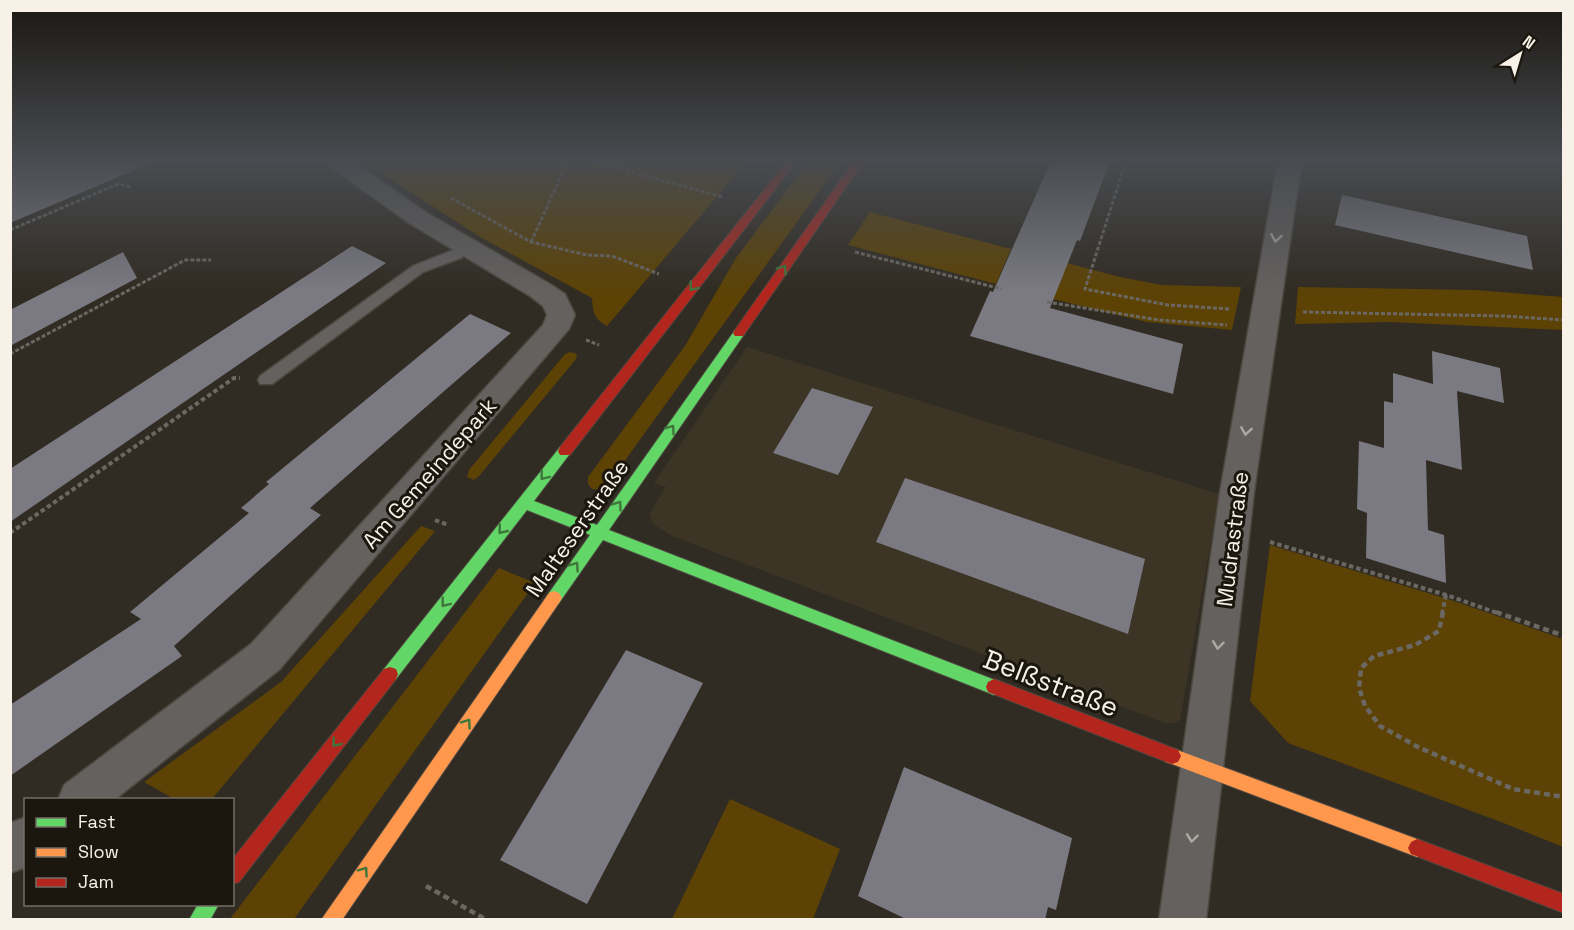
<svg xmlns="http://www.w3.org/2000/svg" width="1574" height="930" font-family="'Space Grotesk',sans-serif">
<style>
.commercial{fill:#3c3525}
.green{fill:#5c4205}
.building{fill:#7b7a82}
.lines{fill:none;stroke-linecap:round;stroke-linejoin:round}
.lane-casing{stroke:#4c473f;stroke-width:3}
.street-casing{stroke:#4c473f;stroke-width:3}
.fast-casing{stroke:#4c473f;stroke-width:2}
.slow-casing{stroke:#4c473f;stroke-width:2}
.jam-casing{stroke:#4c473f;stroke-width:2}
.path-far2{stroke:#6b6864;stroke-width:3;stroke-dasharray:4 2;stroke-linecap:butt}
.path-far1{stroke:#6b6864;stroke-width:4;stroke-dasharray:4.5 3;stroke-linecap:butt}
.path{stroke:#6b6864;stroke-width:4.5;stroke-dasharray:6 4;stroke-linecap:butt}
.lane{fill:#64615f;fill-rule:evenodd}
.street{fill:#64615f;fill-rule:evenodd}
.fast{fill:#63d668;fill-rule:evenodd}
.slow{fill:#ff974d;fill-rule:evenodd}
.jam{fill:#b3261e;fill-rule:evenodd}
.oneway{stroke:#aea9a3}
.oneway2{stroke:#3f763c}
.labels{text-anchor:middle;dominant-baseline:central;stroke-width:6;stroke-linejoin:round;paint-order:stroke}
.street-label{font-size:22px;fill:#f7f1e7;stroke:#1b170f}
.near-street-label{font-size:27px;fill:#f7f1e7;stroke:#1b170f}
</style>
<rect width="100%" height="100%" fill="#312c23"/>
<path class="commercial" d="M747,347l472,147 -39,226 -6,3h-9l-493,-187 -19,-12 -4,-10 17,-27 -12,-4z"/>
<path class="green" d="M362,161h385l-140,165c-13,-7 -14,-14 -15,-28l-110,-60z
M809,161h32l-233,323 -7,6 -9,-1 -4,-5v-7l97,-131 51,-88z
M870,212l141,37 -15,35 -148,-39z
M1067,263l53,14 42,8 79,2 -9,43 -85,-8 -94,-23z
M1298,287l177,3 88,7v33l-173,-8 -95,2z
M570,352l7,2 -1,5 -96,116 -6,5 -7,-3 2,-7 96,-116z
M421,526l14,5 -223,268h-38l-30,-17 137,-100z
M1270,545l181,55 112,39v208l-62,-25 -213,-79 -38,-42z
M499,568l36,15 -241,336h-64z
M730,799l110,50 -27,70h-141z"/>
<path class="building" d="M10,161h146l-146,62z
M1051,161h59l-30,80 -3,-1 -27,68 133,36 -10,50 -203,-58 20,-45 3,1z
M1342,195l185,41 6,34 -198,-45z
M352,246l34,17 -376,259v-53z
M123,252l14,26 -127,68v-36z
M470,314l41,19 -201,175 11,7 -147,131 8,10 -172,120v-71l131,-86 -11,-7 119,-99 -8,-5 28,-24 -3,-2z
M1432,351l68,17 4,35 -47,-12 5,79 -36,-10 2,70 16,5 2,48 -80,-25 1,-45 -10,-4 2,-68 25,7v-47l9,2v-30l40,11z
M812,388l61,19 -35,68 -65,-22z
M905,478l240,81 -17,75 -252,-92z
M626,650l77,33 -116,221 -87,-44z
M904,767l168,71 -16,72 -8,-3 -3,13h-137l-50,-24z"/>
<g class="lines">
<g class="lane-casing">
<path id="lane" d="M468,244l7,4 -14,10 -38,14 -151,112h-12l-2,-4 2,-4 153,-110z"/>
</g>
<g class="street-casing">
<path id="street" d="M325,161h27l75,52 123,71 15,10 10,21 -6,14 -290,341 -165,130h-56l6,-15 187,-141 292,-319 4,-10 -4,-9 -13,-10 -121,-73 -80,-57z
M1281,161h24l-5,11 -46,320 -48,428h-47l61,-428 56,-320z
M26,817v50l-16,6v-50z"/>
</g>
<g class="fast-casing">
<path id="fast" d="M739,329l6,4 -2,3 -134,194 391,152 2,5 -2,5 -6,3 -391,-155 -44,63 -5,2 -5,-2 -3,-5 3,-5 41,-58 -63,-25 -131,169 -6,2 -6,-2 -2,-5 2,-5 176,-222 5,-1 7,5 -38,50 63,24 138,-195z
M198,904h21l-9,16h-21z"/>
</g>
<g class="slow-casing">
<path id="slow" d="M554,591l5,2 3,5 -3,5 -217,317h-21l228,-327z
M1172,748l245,91 6,3 3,6 -3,6 -6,3 -245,-93 -6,-2 -3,-6 3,-6z"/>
</g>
<g class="jam-casing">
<path id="jam" d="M787,161h10l-227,294h-10l-2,-4 2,-4z
M854,161h10l-121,175h-8l-2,-3 2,-3z
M390,667l6,2 2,5 -2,5 -157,203 -7,2v-24l152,-191z
M994,679l184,71 3,6 -3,6 -6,2 -184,-72 -2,-5 2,-5z
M1417,839l147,55v19l-153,-59 -3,-6 3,-6z"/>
</g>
<path class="path-far2" d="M591,161l132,36
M1126,161l-41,128 83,16 62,4
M451,198l80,44 56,13 25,1 47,18
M10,230l108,-46 13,3
M531,242l37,-81
M855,252l147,37
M1047,302l112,18 68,5
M1303,312l201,4 60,4
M586,340l13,5
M10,354l175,-94h26"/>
<path class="path-far1" d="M435,520l13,5
M10,533l224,-155h6
M1270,542l176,53 54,19
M1442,614l4,-19"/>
<path class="path" d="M1443,612l-4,19 -24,14 -41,11 -13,12 -2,20 6,18 15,20 38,21 95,42 51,8
M1496,612l68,24
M426,886l61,34"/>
<use href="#lane" class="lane"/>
<use href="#street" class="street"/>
<use href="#fast" class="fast"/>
<use href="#slow" class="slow"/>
<use href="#jam" class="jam"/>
</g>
<defs><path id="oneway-chevron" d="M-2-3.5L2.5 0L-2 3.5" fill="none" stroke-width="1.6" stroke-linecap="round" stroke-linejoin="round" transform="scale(1.5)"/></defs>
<g class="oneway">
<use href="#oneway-chevron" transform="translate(1276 238) rotate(100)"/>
<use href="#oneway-chevron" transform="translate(1246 431) rotate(99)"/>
<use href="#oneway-chevron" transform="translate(1218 645) rotate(97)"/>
<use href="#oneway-chevron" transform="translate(1192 838) rotate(97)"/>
</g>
<g class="oneway2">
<use href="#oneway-chevron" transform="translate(783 269) rotate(-55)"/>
<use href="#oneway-chevron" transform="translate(693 287) rotate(128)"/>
<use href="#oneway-chevron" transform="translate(671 429) rotate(-55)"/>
<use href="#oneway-chevron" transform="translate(544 476) rotate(128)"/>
<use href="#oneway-chevron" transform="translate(618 505) rotate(-55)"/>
<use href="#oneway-chevron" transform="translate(502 530) rotate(129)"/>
<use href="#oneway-chevron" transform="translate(575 566) rotate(-55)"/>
<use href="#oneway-chevron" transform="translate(445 603) rotate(128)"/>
<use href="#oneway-chevron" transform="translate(467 723) rotate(-55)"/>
<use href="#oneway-chevron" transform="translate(336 743) rotate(128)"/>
<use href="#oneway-chevron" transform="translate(364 871) rotate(-55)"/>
</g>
<linearGradient id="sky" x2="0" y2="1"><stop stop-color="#1b1813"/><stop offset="0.55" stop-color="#484b50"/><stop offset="1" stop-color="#484b50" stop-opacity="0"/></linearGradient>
<rect width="1574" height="291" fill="url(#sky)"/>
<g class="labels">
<g class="street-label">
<text transform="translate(429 473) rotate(-49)">Am Gemeindepark</text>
<text transform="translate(577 528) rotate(-55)">Malteserstraße</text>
<text transform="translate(1232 539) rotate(-83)">Mudrastraße</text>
</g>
<g class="near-street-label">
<text transform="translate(1051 683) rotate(21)">Belßstraße</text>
</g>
</g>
<rect width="1574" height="930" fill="none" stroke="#f7f1e7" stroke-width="24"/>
<rect x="24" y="798" width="210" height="108" fill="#1b170f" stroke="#736e65" stroke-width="1.5"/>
<rect x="36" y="818" width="30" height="9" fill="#63d668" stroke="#736e65" stroke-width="1.5"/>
<text x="78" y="828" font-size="18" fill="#f7f1e7">Fast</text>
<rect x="36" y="848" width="30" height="9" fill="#ff974d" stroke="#736e65" stroke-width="1.5"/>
<text x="78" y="858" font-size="18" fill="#f7f1e7">Slow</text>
<rect x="36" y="878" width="30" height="9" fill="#b3261e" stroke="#736e65" stroke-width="1.5"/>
<text x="78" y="888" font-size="18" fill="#f7f1e7">Jam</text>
<g transform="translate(1520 54) rotate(37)" stroke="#1b170f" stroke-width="4.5" paint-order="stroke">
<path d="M0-4.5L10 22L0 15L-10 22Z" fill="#f7f1e7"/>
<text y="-9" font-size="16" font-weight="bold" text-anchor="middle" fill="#f7f1e7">N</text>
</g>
</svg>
